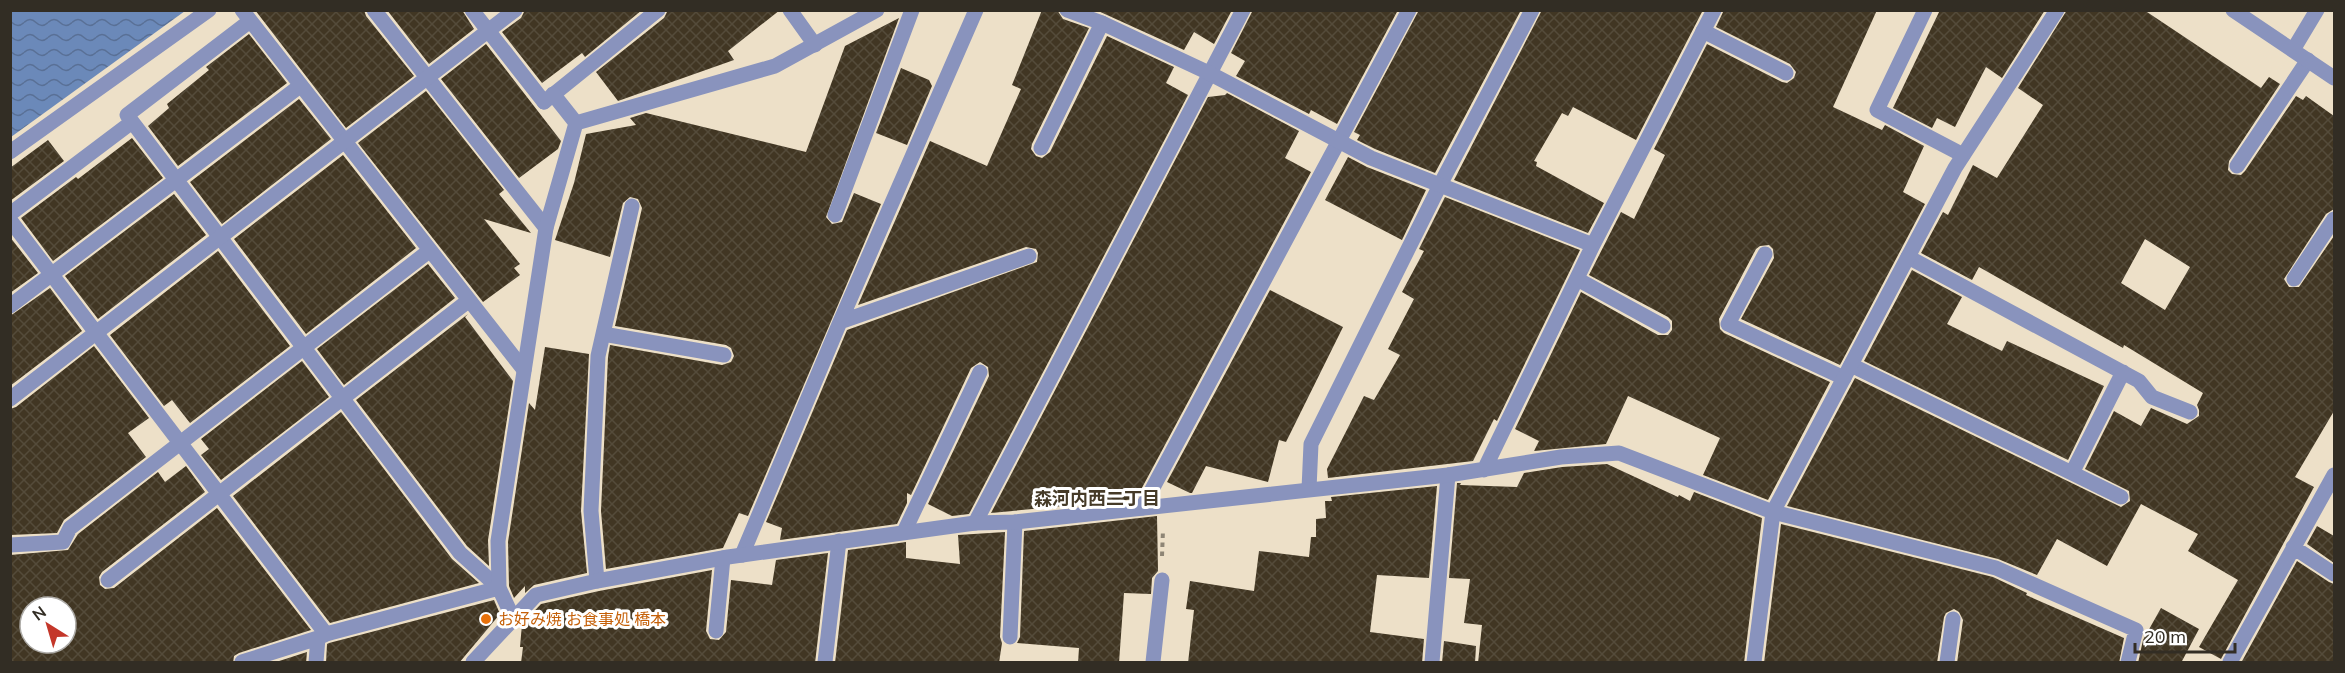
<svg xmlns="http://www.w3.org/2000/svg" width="2345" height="673" font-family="Mulish,'Noto Sans JP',sans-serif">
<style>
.water{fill:url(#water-waves)}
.building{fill:url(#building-cross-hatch);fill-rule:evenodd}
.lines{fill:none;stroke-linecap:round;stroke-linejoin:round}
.path{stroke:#8e8575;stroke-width:4;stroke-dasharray:4.5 4.5;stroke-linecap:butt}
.service{stroke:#8993bd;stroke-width:15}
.minor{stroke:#8993bd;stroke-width:15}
.food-dot{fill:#e8710a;stroke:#fff;stroke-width:2}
.labels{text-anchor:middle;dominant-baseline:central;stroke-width:6;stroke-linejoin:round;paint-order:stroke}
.food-label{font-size:16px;fill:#c56008;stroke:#fff;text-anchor:start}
.neighbourhood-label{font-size:18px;font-weight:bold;fill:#453a27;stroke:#fff}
</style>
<defs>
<pattern id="water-waves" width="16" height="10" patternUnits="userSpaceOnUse" patternTransform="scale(1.5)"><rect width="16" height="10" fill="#6b89b9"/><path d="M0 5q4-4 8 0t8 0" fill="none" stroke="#597096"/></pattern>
<pattern id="building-cross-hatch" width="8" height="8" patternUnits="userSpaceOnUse" patternTransform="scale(1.5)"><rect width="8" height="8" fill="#413623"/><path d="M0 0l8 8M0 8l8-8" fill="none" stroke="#544b3a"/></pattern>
</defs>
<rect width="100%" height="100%" fill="#ede0c8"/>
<path class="water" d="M11,10h174v1l-174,126z"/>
<path class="building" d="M255,10h109l2,6 48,60 -68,52z
M387,10h75l12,19 -45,35z
M525,10h117l-57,47 -3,-4 -40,30 -40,-51 19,-14z
M668,10h112l-52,41 6,9 -116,41 -22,-29 68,-54z
M1042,10h15l6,9 26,9 -57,116 -1,5 5,7 6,2 8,-6 57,-116 67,31 -8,16 22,12 -219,419 -17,2 -24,-12 61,-128 -1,-9 -8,-5 -9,6 -60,127 -4,-2v10l-10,21 -117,16 2,-12 -16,-6 81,-192 190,-68 1,-9 -2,-4 -10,-2 -168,58 72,-164 57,25 34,-77 -9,-4z
M1096,10h136l-18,34 -20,-12 -10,18z
M1253,10h145l-61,114 -26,-14 -2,4 -73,-38 9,-15 -14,-8z
M1419,10h102l-86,163 -60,-24 -18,-9 3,-5 -6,-3z
M1542,10h161l-67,130 -63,-33 -5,9 -6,-3 -28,48 3,1 -1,4 68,37 -16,30 -134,-53z
M1724,10h153l-44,97 49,23 3,-5 39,21 -21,46 22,12 -85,161 -99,-46 33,-61 -1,-9 -4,-4 -9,1 -4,3 -37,70 1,10 4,4 106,49 -62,118 -65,-25 17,-37 -92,-42 -22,48 -72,7 5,-10 -24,-12 66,-137 77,43h10l4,-5v-9l-4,-4 -79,-42 32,-63 13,7 31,-64 -11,-6 53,-105 75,38 5,1 7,-5 2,-6 -6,-8 -74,-37z
M1940,10h105l-43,68 -16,-11 -31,60 -18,-9 -5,10 -39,-20z
M2067,10h77l117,78 8,-11 11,7 -51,77 -1,9 4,4 9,1 4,-4 51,-75 7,4 3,-4 28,20v93l-8,5 -42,65 5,8h10l35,-51v175l-39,66 19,10 -93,172 -22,-12 39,-67 -50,-29 10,-17 -57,-30 -34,62 -50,-27 -20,36 -39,-16 -211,-53 68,-128 266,129 9,-6 -1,-10 -44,-22 29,-58 27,15 10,-18 36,16 12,-8v-6l-2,-5 6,-12 -79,-48 -1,3 -144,-81 -7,13 -51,-27 22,-41 5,3 25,-50 24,13 46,-73 -25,-17zM2145,239l45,28 -25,43 -44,-27z
M899,18l-73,199 6,7 10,-2 12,-29 27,11 -133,312 -9,-3 -16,35 -117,21 -5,-58 7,-154 2,-12 112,20 9,-3 3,-6 -3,-8 -5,-3 -111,-19 27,-118 -4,-9 -8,-2 -7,6 -13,54 -55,-17 19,-57 12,-49 50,-9 -6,-7 16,-5 160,39 39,-106z
M249,34l38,49 -109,83 -30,-40 21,-18 -2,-4 42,-34 -3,-3z
M486,44l75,97 -3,8 -39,29 -78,-99z
M901,68l28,12 3,6 -25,59 -31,-12z
M426,91l78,99 -5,4 32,39 -47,-14 36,45 -6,4 6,7 -37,27 -125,-159z
M1227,93l72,38 -14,27 26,14 -175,327 -145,14 217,-416 17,-2z
M299,99l32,40 -109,85 -32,-42z
M132,138l31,40 -110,83 -32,-43 55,-41 2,2z
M48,140l16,21 -54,40v-33z
M343,155l73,93 -110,86 -72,-95z
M1348,157l19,10 59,23 -24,50 -77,-40z
M174,194l32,41 -108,84 -33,-43z
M1445,197l135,53 -83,171 -3,-2 -21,42 -145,17 -1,-9 37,-73 10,4 26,-45 -12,-6 26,-50 -12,-7 22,-41 -5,-2z
M10,237l28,36 -28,20z
M218,251l72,95 -100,77 -18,-23 -8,6 -54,-71z
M428,264l27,34 -111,87 -27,-36z
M1912,270l50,27 -15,27 55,27 5,-10 97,45 -36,74 -204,-99z
M50,288l32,43 -72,55v-70z
M1270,290l73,37 -57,115 -7,-2 -11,42 -62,-16 -14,27h-2l-23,-11z
M468,314l-3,3 48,64 -25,159 1,26 -22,-20 -111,-146z
M94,346l55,72 -21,15 18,24 -82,63 -7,13 -47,2v-126l6,-2z
M545,347l44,7 -8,157 6,62 -53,12 -9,8v-7l-11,12 -5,-12 -1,-44 21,-139 6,7z
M302,361l27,36 -108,83 -20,-25 8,-6 -8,-10z
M341,412l111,147 27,24 -149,40 -97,-127z
M1607,464l71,33 1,-2 11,6 4,-9 68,26 -18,145h-266l4,-38 -18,-2 6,-44 -21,-1 8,-95h4l-1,2 57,2 7,-14 38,-6z
M186,466l19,26 -103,80 -3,5 1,8 5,4 9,-1 103,-80 94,122 -72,23 -5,3 -1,7h-223v-108l58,-5 10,-16 80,-62 7,10zM30,607h36v36h-36z
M1437,486l-8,92 -52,-3 -7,57 54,7 -2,24h-234l6,-53 -8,-1 4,-28 64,10 5,-40 50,6 2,-20h5v-18l10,-1 -1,-17h7l-1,-4z
M1157,516l1,55 -6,7 -1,16 -27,-1 -5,70h-41l1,-15 -62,-5 3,-6 4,-106z
M1781,524l212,53 34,16 -1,2 98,43 -5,25h-162l6,-43 -4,-8 -5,-3 -8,4 -2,4 -7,46h-173z
M2317,526l17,10v27l-27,-19z
M1005,532l-5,105 2,6 -3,20h-164l13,-113 58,-8v16l54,6 -2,-29z
M828,553l-13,110h-294l2,-16h-3l2,-23 19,-20 58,-13 113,-21 -6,61 4,8 9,1 7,-8 5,-52 41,5 4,-25z
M2297,561l32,21 5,2v79h-93z
M494,600l6,14 -41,49h-133l1,-19 2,-1z
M2161,608l38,21 -18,34h-43l5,-23z
M1444,641l32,5 -1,17h-33z
M307,652l-1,11h-33z"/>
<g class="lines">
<path class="path" d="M1162,556l1,-26"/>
<path class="service" d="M242,10l282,360
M374,10l172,218
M790,10l25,35
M1925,10l-48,100 86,45
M250,21l-123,94 333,438 39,35
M1703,31l83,42
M544,102l114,-92
M1041,148l61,-125
M2237,166l71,-106
M10,214l122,-92
M835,215l77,-205
M10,220l316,414
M1765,254l-37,70 116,54
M1908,257l231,124 13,16 38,15
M1577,279l86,47
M2294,279l40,-60
M10,306l290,-220
M840,322l189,-66
M603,334l121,21
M1851,365l270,132
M2072,473l51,-101
M1309,489l2,-45 129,-259 92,-175
M1142,508l267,-498
M1773,512l223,56 140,62 -8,32
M975,523l268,-513
M904,532l76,-160
M10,545l53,-3 7,-14 359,-277
M2293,547l41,27
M742,555l98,-233 136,-312
M108,580l360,-279
M597,581l-6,-70 7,-155 34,-150
M716,631l7,-73
M1010,637l5,-115
M825,662l14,-121
M1153,662l9,-82
M1432,662l16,-187
M2230,662l104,-187"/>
<path class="minor" d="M472,10l72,92
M1067,10l35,13 107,50 162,85 222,87
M2233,10l101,68
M2293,50l24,-40
M553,94l23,29
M576,123l199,-57 102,-56
M10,152l199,-142
M10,399l505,-389
M1484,470l109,-225 121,-235
M513,618l-14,-30 -1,-47 48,-313 30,-105
M242,662l76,-24 8,-4 173,-46
M316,662l2,-24
M473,662l63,-67 61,-14 131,-24 247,-34 40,-1 433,-47 113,-18 58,-4 154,59
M1754,662l19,-150 182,-344 102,-158
M1947,662l6,-43"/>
</g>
<circle class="food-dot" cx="486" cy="619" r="6"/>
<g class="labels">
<g class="food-label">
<text x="498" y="619">お好み焼 お食事処 橋本</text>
</g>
<g class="neighbourhood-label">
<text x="1097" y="498">森河内西二丁目</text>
</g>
</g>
<rect width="2345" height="673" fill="none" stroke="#322d24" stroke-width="24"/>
<g transform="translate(48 625) rotate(323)"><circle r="28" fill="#ffffff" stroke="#adaba7" stroke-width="1.5"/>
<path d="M0-4.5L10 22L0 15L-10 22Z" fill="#c4372a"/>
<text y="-9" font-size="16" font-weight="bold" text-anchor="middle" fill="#322d24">N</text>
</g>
<path d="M2135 643v9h100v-9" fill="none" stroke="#322d24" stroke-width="3"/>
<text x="2144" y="643" font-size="18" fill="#322d24" stroke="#ffffff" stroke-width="4.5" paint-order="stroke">20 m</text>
</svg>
